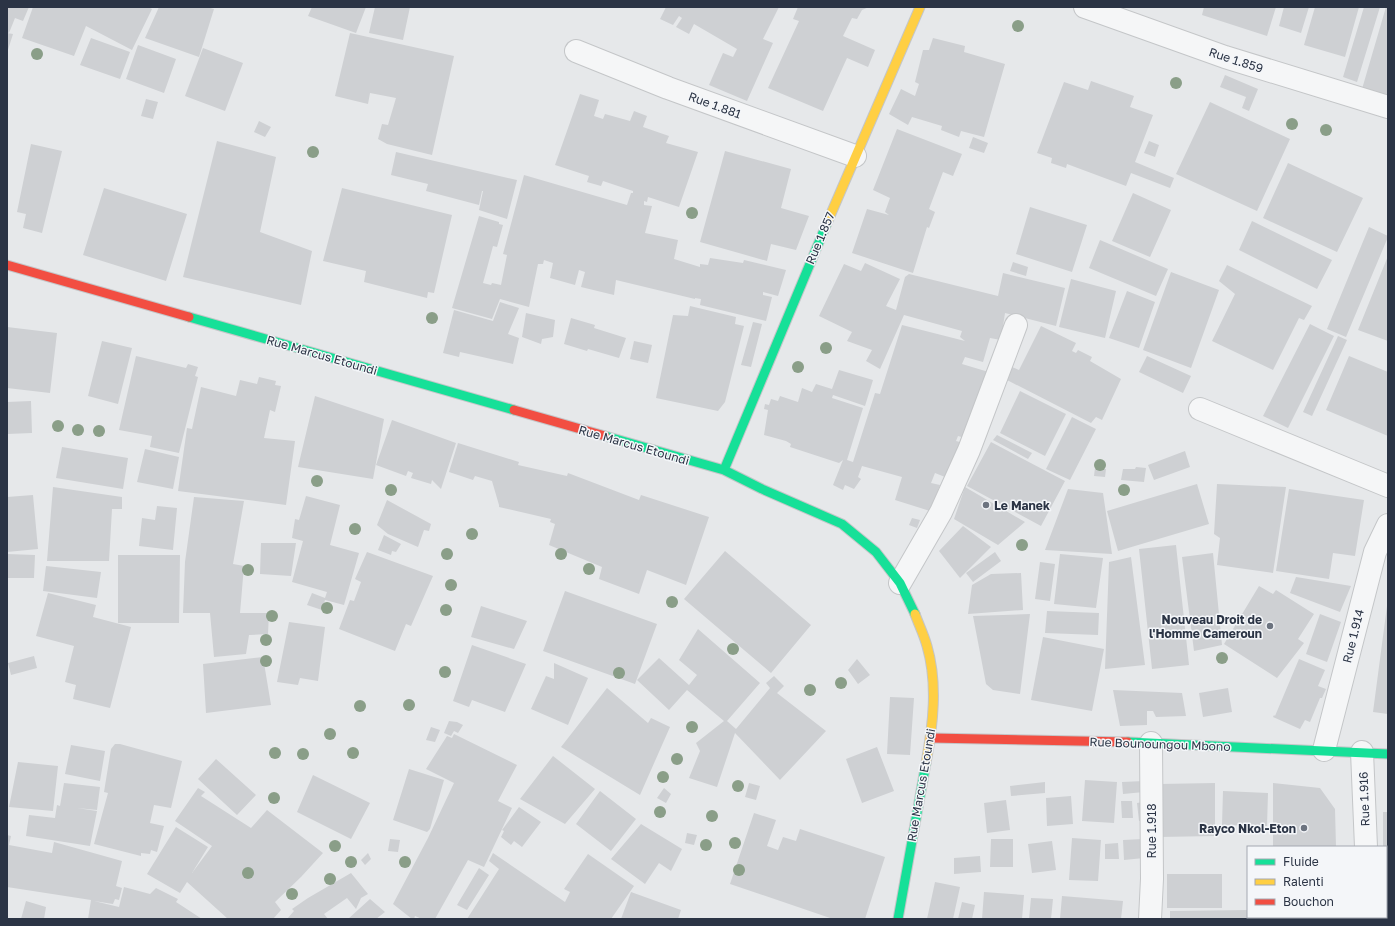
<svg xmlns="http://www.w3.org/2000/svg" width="1395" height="926" font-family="'Golos Text',sans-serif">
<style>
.building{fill:#ced0d3}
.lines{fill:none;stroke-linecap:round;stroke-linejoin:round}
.street-casing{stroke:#c4c6c8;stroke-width:24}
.fast-casing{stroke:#c4c6c8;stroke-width:11}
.slow-casing{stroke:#c4c6c8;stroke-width:11}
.jam-casing{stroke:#c4c6c8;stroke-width:11}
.street{stroke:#f5f6f7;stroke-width:22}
.fast{stroke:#16e098;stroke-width:9}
.slow{stroke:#ffcf43;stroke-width:9}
.jam{stroke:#f24e42;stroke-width:9}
.tree{fill:#8a9e88}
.poi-dot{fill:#6c737f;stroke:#f4f6f9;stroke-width:1.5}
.labels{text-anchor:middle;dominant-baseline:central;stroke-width:3;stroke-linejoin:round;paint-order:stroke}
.street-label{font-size:12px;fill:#2b3445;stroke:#f4f6f9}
.poi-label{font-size:12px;font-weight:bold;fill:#2b3445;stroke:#f4f6f9;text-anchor:end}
</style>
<rect width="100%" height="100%" fill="#e6e8ea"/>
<path class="building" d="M7,7h22l-6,14 -8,-3 -6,15 -2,-1z
M33,7h115l4,2 -20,41 -46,-24 -12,30 -52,-18z
M159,7h48l7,2 -15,48 -54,-19z
M312,7h54l-10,26 -48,-17z
M375,7h35l-7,33 -34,-7z
M666,7h113l-16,32 10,4 -26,58 -38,-16 14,-32 10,4 4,-8 -43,-25 -5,10 -13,-7 6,-9 -3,-2 -6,9 -13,-6z
M798,7h71l-7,3 -5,9 -5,-1 -9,18 32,14 -7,17 -21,-9 -24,53 -55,-23 31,-67 -6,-2z
M1204,7h72l-9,29 -65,-21z
M1284,7h25l-8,26 -22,-7z
M1315,7h44l-14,50 -41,-12z
M1364,7h16l-23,75 -14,-5z
M1386,7h2v90l-26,-8z
M7,33l6,1 -6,19z
M350,33l104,23 -22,99 -45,-11 -9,-5 4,-15 6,1 8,-27 -26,-5 -2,11 -33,-8z
M91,38l39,14 -10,27 -40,-14z
M933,38l32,8 -1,6 41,12 -21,73 -23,-6 -2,6 -18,-7 1,-4 -30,-9 -4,8 -19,-11 12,-25 14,7 4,-12 -4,-2 8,-32h6z
M138,45l38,14 -12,34 -38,-14z
M203,48l40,15 -18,48 -40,-15z
M1225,75l33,14 -9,22 -7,-3 4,-11 -26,-10z
M1091,81l43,15 -4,11 23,8 -18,47 39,16 -4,10 -39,-15 -5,13 -59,-22 -1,4 -15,-5 1,-5 -15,-5 27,-71 24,8z
M580,94l19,6 -5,16 9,3 2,-5 25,7 4,-10 13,5 -4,11 26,9 -3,7 32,9 -19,55 -31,-10 -1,5 -3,-1v4l8,1 -7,27 33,7 -4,19 26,8v-3l8,1 2,-7 33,5 1,-3 42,10 -8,26 -15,-4v3l9,2 -6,24 -66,-16 1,-6 -6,-1v1l-79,-19 -2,15 -33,-8 4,-15 -6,-2 -4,15 -25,-7 3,-15 -9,-3 -1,4h-5l-9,43 -29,-8 -8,20 -40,-11 27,-92 20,6v2l4,1 -6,22 -4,-1 -10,37 8,2 1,-2 9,2 6,-30 -4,-1 21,-79 103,30 4,-12h2v-2l-30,-10 -2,5 -14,-4 2,-6 -34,-11z
M146,99l12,3 -5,17 -12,-3z
M1210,102l80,37 -33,72 -81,-37z
M259,121l12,6 -6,10 -11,-5z
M897,129l65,25 -9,22 -10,-4 -14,37 6,3 -6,16 -2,-1 -14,46 -61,-20 15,-44 22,6 -4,-3 5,-14 -17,-8z
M973,137l15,6 -4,10 -15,-5z
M217,141l59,16 -16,75 52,19 -11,54 -118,-28z
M1149,141l10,4 -4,12 -11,-4z
M31,144l31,7 -20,82 -19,-5 3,-14 -9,-2z
M725,151l66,18 -10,39 28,8 -13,34 -25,-6 -4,17 -67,-19z
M396,152l121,28 -10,39 -28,-9 4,-19h-1l-3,14 -53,-14 2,-7 -37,-9z
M1288,163l75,35 -26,54 -74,-34z
M104,188l83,26 -21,67 -83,-26z
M342,188l110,27 -18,78 -6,-1 -1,6 -63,-16 2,-11 -43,-10z
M1133,193l38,17 -21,47 -38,-16z
M1030,207l57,18 -15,47 -56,-18z
M1252,221l80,39 -15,29 -78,-39z
M1369,227l19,9v1l-42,100 -19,-8z
M1100,240l68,29 -12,27 -67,-28z
M1388,256v85l-30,-11z
M1013,262l15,5 -2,9 -16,-5z
M865,263l35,16 -14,27 10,4 9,-33 4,-3 89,22 5,-23 62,15 -9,38 -51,-13 -4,27 -11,-2 -7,24 -18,-5 -3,7 30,9 -4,11 -6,-2 -17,56 -7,-2 -2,5 4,1 -15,35 -10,-4 -4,10 9,2 -10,26 -35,-11 7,-23 -40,-11 -4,11 3,2 -7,10 -9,-4 -2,5 -10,-5 10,-25 -4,3 -49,-16 1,-3 -5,-3 -22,-6 4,-25 -4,-1 1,-5 4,1 2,-6 7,2 2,-5 18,6 4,-14 10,4 4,-8 16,5 7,-19 34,10 -8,26 -32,-11 -1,3 31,10 -16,52 6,2 22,-69 5,1 22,-69 63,16 -5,-4 2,-6 -58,-16 -24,54 -14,-8 6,-11 -25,-9 5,-9 -33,-16 25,-52 17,7z
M1227,265l85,41 -8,14 -5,-2 -26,52 -61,-29 23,-47 -16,-13z
M1171,272l48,18 -28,78 -48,-18z
M1071,279l45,12 -11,47 -46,-11z
M1127,291l28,11 -16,46 -30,-10z
M500,302l19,6 -11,26 11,4 -6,26 -53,-12 -1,5 -16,-4 11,-43 39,11z
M690,306l46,11 -1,7 9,2 -19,76 -7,9 -62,-13 17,-83 15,1z
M526,313l29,7 -2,17 -11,2 -1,5 -19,-7z
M571,318l24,7 -1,3 32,10 -7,20 -31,-9 -1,2 -23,-7z
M753,322l9,2 -11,43 -10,-2z
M1310,324l24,12 -46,92 -25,-12z
M1041,326l35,17 -4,8 4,2 2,-3 14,7 -2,4 31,18 -19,41 -6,-3 -5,6 -84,-43 5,-13 7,3z
M7,327l50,6 -7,60 -43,-5z
M1338,336l9,4 -35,76 -9,-4z
M102,341l30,7 -14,56 -30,-8z
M634,341l18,4 -4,18 -18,-4z
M136,356l50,12 2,-4 10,3 -3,9 3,1 -19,76 -29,-6 2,-11 -33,-6z
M1147,356l44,20 -8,17 -44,-21z
M1349,356l39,16v64l-62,-26z
M259,377l17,4 -1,4 6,1 -6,26 -5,-2 -6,28 31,3 -9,64 -108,-14 9,-63 5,1 9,-42 35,9 4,-16 17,4z
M1020,391l46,23 -21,42 -45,-23z
M315,396l69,23 -11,60 -75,-12z
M31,401l1,32 -25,1v-32z
M1072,417l24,12 -26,51 -24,-11z
M392,420l64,23 -15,46 -9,-9 -1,4 -20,-6 2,-5 -5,-2 -2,5 -30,-11z
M997,435l35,18 -4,6 -35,-19z
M991,442l74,39 -24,45 -74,-40z
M458,443l61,19 -1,3 49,11 1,-3 71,27 2,-5 68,22 -23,68 -39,-15 -8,24 -40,-15 3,-12 -53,-22 6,-21 -5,-2 1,-3 -52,-12v-2l-7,-24 -17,-5 -2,4 -24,-8z
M62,447l66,11 -5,31 -67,-11z
M145,449l34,8 -6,32 -36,-7z
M1185,451l5,16 -36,13 -6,-15z
M1136,467l10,1 -2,14 -23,-2 2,-11h12z
M1095,468l11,1 -1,8 -11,-1z
M1197,484l12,40 -91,27 -11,-40z
M1217,484l69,3 -13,86 -56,-8 3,-27 -6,-4z
M53,487l69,10v12h-10l-3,52h-62z
M965,487l60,35 -27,23 -44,-26z
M1068,489l35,4 9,61 -67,-4z
M1289,489l75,11 -9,56 -22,-3 -4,26 -53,-8z
M33,495l5,54 -31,3v-55z
M306,496l34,9 -10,40 29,8 -15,52 -19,-5 -3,10 -15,-5 5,-12 13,5 2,-6 -35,-10 11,-41 -11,-3 3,-19 4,1z
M194,497l50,4 -11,63 11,2 -4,47h29l-1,21 -19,1 -3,19 -32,3 -4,-44h-27l2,-51z
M387,500l44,24 -2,7 -5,-1 -6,17 -30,-13 -11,-9z
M157,506l20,2 -4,42 -34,-4 3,-28 13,2z
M912,518l8,2 -3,8 -8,-3z
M963,526l28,21 -31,31 -21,-27z
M384,535l17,9 -5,8 -4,-1 -1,4 -13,-5z
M261,543h35l-5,33 -31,-2z
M1176,545l13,120 -37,4 -13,-120z
M725,551l86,74 -40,48 -87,-74z
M367,552l66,24 -22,50 -5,-2 -11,27 -56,-22 11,-29 4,1 7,-19 -6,-3z
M995,552l6,9 -28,21 -7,-9z
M1213,553l9,92 -28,6 -12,-94z
M7,554l28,1 -1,23h-27z
M1060,554l43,4 -7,50 -42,-4z
M118,555h62l-1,68h-61z
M1131,557l14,108 -40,4 4,-107z
M1040,562l15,2 -5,37 -15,-2z
M46,566l55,6 -4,26 -54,-7z
M1021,573l2,37 -55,4 4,-29 19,-11z
M1296,577l43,7 12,2 -11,26 -50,-19z
M1259,586l14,8 3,-4 38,24 -16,25 6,4 -27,35 -53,-34z
M565,591l92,33 -22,60 -92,-33z
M48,593l48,12 -3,12 38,10 -21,81 -37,-9 3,-14 -11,-3 9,-36 -38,-10z
M481,606l46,15 -13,28 -43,-12z
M1387,606h1v108l-15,-2z
M1047,611l52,2 -1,22 -53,-2z
M1030,614l-10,80 -27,-4 -7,-6 -13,-68z
M1320,614l21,8 -14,40 -21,-8z
M289,622l36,5 -7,54 -18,-3 -2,7 -21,-3z
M698,629l62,54 -33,38 9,8 34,-41 -4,-5 8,-7 10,10 -7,7 49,38 -46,49 -45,-47 -18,54 -28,-9 11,-27 -4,-8 28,-22 -37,-31 -18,20 -32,-30 22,-22 30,27 8,-10 -18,-15z
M1043,637l61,12 -12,62 -61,-11z
M472,645l54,19 -21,48 -33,-12 -3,7 -16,-6z
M34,656l3,12 -26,7 -3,-12z
M263,657l8,48 -65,8 -3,-49z
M857,659l13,16 -12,9 -10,-14z
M1299,659l26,11 -7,16 8,3 -4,9h-2l-10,24 -5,-2 -5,9 -27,-12 1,-2 1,1z
M554,663l34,15 -20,47 -37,-16 15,-33 8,3z
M607,688l41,35 3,-5 19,9 -30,68 -79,-48z
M1228,688l4,24 -29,5 -4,-24z
M1113,690l69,3 4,23 -30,1 -3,-6h-6v14l-27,1z
M890,697l24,1 -4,57 -23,-1z
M449,721l8,1 6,3 -5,8 -4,-2 -3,5 -7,-3z
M431,727l9,3 -5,12 -9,-2z
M454,734l63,31 -19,36 14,7 -28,59 -16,-7 -33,59h-13l-7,-3 -1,3h-2l-19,-15 35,-66 26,-55 -28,-14 21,-33 5,2z
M115,744h5l62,17 -11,47 -17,-3 -4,18 14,3 -7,26 -6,-2 -1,4 -9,-1v3l-47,-12 14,-51 -4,-1 7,-43z
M71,745l34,6 -5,30 -35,-7z
M877,747l17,44 -32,12 -16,-44z
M553,756l42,33 -30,35 -45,-25z
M216,759l40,36 -19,20 -39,-36z
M18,762l40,4 -5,45 -44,-4z
M409,769l35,11 -14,49 -3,3 -34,-12z
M313,775l57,28 -19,36 -54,-27z
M1085,780l32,2 -3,41 -32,-2z
M1144,781v11l-21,2 -1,-12z
M1045,782v11l-34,3 -1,-10z
M64,783l36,4 -3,23 -20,-2 20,3 -7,35 -64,-10 3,-21 26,3 2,-13 3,1z
M749,783l11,3 -4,14 -11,-3z
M1215,783v53l-56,1v-53z
M1273,783l47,5 15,21 1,38h-63z
M198,788l7,4 -4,4 50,32 16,-18 56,43 -22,24 -26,25 6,8 -8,9h-45l-41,-37 -7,11 -33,-19 29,-47 32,20 -16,26 20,-27 -37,-25z
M664,788l7,6 -5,9 -9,-5z
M600,791l36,28 -25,32 -35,-27z
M1223,791l45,2 -1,33 -45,-1z
M1071,796l2,28 -26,2 -1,-28z
M1006,800l4,30 -23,3 -3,-30z
M1121,801h11l1,17h-11z
M1143,802l2,18 -6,1 -2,-18z
M519,807l22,15 -19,25 -8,-6 -3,4 -10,-8 3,-6 -2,-1z
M1383,812h5v86h-2v-51h-3z
M754,813l22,7 -9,26 11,4 5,-13 13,4 4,-12 85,28 -20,62h-32l-103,-35z
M641,824l41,25 -11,22 -12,-8 -14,21 -34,-25z
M687,833l10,2 -3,10 -9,-2z
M7,835l4,1 -2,9 43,8 2,-11 68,19 -6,25 6,2 -3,12 -4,-1 -2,5 -19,-3 25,6 5,-20 26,7 6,-6 22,11 -2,3 26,17h-114l3,-19 -84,-13z
M1072,838l29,2 -3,41 -29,-1z
M390,839l10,1 -2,12 -10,-1z
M991,839h22v28h-23z
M1143,839l1,19 -20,2 -1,-20z
M1052,841l4,29 -24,3 -4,-29z
M1118,843l1,16h-14v-15z
M368,853l3,6 -6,6 -4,-5z
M493,853l72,49 5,-10 -6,-3 24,-35 46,32 -23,33h-144l32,-50 -10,-8z
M980,856l1,16 -27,2v-16z
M479,868l10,7 -22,35 -10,-5z
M351,873l17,21 -7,4 -5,11 -9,-11 -23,16 4,5h-41l7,-8 -2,-2 16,-11z
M1167,874h55v34h-55z
M935,882l25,5 -7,32h-26z
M631,892l50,18 -3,9h-57z
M984,892l40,3 -2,24h-40z
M1062,896l61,5 -2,18h-61z
M1031,898l22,1 -2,20h-22z
M370,899l15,13 -9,7h-28z
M26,901l20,6 -2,12h-23z
M962,902l13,3 -3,14h-14z
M1248,910v7h5v2h-83v-8z"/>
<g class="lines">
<g class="street-casing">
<path id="street" d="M1085,7l140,50 163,50
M576,51l92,37 187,68
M1200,409l188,77
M900,583l41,-71 28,-62 47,-125
M1324,750l51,-198 13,-27
M1362,752l4,95
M1368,917l1,2
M1150,919l2,-40 -1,-136"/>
</g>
<g class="fast-casing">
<path id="fast" d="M189,317l325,93
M605,436l119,34 38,19 80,35 34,28 24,31 15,31
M724,470l103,-247
M1128,742l260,12
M898,919l28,-156"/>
</g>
<g class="slow-casing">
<path id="slow" d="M827,223l93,-216
M915,614c4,11 9,21 12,32 11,38 6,79 -1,117"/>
</g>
<g class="jam-casing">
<path id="jam" d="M7,265l182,52
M514,410l91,26
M931,738l197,4"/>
</g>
<use href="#street" class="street"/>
<use href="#fast" class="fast"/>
<use href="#slow" class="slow"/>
<use href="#jam" class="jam"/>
</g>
<g class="tree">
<circle cx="1018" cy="26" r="6"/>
<circle cx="37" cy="54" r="6"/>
<circle cx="1176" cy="83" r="6"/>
<circle cx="1292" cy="124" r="6"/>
<circle cx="1326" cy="130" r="6"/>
<circle cx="313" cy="152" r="6"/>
<circle cx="692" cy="213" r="6"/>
<circle cx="432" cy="318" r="6"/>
<circle cx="826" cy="348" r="6"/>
<circle cx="798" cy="367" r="6"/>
<circle cx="58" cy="426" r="6"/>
<circle cx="78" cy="430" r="6"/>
<circle cx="99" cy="431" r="6"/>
<circle cx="1100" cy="465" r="6"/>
<circle cx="317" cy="481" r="6"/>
<circle cx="391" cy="490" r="6"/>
<circle cx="1124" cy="490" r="6"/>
<circle cx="355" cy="529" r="6"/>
<circle cx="472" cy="534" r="6"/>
<circle cx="1022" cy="545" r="6"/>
<circle cx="447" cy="554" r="6"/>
<circle cx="561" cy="554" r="6"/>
<circle cx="589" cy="569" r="6"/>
<circle cx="248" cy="570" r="6"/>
<circle cx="451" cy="585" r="6"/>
<circle cx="672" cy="602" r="6"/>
<circle cx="327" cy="608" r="6"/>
<circle cx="446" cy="610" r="6"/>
<circle cx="272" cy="616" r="6"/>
<circle cx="266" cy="640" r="6"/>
<circle cx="733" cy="649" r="6"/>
<circle cx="1222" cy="658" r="6"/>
<circle cx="266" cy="661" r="6"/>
<circle cx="445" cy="672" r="6"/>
<circle cx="619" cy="673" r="6"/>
<circle cx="841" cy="683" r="6"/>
<circle cx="810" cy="690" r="6"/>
<circle cx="409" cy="705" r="6"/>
<circle cx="360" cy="706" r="6"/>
<circle cx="692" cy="727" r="6"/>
<circle cx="330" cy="734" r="6"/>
<circle cx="275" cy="753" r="6"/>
<circle cx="353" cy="753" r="6"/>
<circle cx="303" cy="754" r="6"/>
<circle cx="677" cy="759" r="6"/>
<circle cx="663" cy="777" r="6"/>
<circle cx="738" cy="786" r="6"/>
<circle cx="274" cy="798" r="6"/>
<circle cx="660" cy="812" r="6"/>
<circle cx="712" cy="816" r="6"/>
<circle cx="735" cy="843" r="6"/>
<circle cx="706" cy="845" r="6"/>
<circle cx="335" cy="846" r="6"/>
<circle cx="351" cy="862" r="6"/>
<circle cx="405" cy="862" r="6"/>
<circle cx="739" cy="870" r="6"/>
<circle cx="248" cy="873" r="6"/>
<circle cx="330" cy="879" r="6"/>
<circle cx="292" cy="894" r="6"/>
</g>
<g class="poi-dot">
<circle cx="986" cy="505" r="4"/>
<circle cx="1270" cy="626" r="4"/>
<circle cx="1304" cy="828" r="4"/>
</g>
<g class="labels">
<g class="street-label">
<text transform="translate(1236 60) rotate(18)">Rue 1.859</text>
<text transform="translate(715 105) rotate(20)">Rue 1.881</text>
<text transform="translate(820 238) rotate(-67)">Rue 1.857</text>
<text transform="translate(322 355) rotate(16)">Rue Marcus Etoundi</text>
<text transform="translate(634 445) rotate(16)">Rue Marcus Etoundi</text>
<text transform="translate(1353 636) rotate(-76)">Rue 1.914</text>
<text transform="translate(1160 744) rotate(2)">Rue Bounoungou Mbono</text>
<text transform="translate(921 785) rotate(-80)">Rue Marcus Etoundi</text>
<text transform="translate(1364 799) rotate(-92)">Rue 1.916</text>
<text transform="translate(1151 831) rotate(-90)">Rue 1.918</text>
</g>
<g class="poi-label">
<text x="994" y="505" text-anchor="start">Le Manek</text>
<text x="1262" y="619">Nouveau Droit de<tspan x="1262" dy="14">l'Homme Cameroun</tspan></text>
<text x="1296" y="828">Rayco Nkol-Eton</text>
</g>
</g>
<rect width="1395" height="926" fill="none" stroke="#2b3445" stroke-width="16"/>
<rect x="1247" y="846" width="140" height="72" fill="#f4f6f9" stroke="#a4a8b1"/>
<rect x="1255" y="859" width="20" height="6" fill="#16e098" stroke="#a4a8b1"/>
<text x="1283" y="866" font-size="12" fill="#2b3445">Fluide</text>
<rect x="1255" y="879" width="20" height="6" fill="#ffcf43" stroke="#a4a8b1"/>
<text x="1283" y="886" font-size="12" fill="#2b3445">Ralenti</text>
<rect x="1255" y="899" width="20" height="6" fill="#f24e42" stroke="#a4a8b1"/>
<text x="1283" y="906" font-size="12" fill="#2b3445">Bouchon</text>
</svg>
